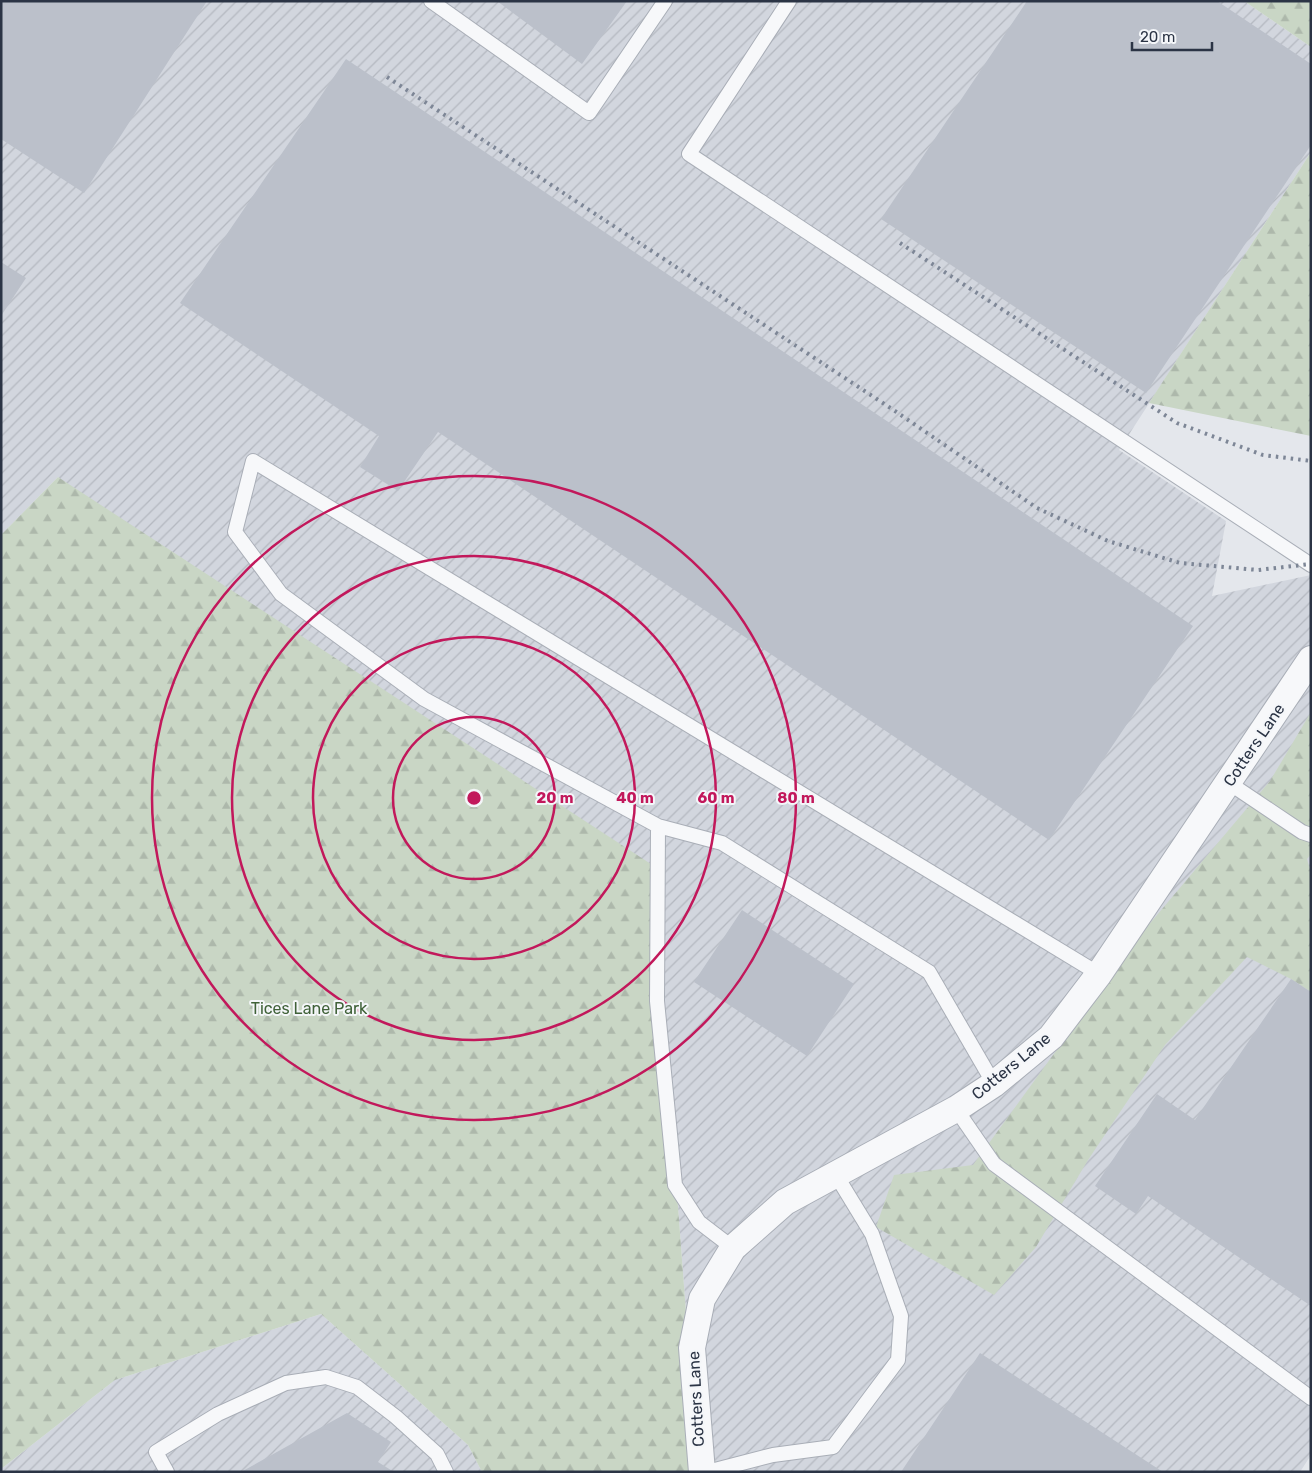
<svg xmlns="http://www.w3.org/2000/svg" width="1312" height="1473" font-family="Rubik,sans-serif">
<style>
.industrial{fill:url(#industrial-furrows)}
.forest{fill:url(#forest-firs)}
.building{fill:#bbc0ca}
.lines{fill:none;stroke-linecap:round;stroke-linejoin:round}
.lane-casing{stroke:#a9aeb7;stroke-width:16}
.street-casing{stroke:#a9aeb7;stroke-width:28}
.lane{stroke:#f7f8fa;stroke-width:14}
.street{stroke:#f7f8fa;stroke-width:26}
.rail{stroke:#7d8696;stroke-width:4;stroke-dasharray:2.5 5;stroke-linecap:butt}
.ring{fill:none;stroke:#c2185b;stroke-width:2.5}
.labels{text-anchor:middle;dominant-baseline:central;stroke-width:4;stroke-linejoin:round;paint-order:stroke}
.street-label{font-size:16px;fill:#2b3445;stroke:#f4f6f9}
.park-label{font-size:16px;fill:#3f6138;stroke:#f4f6f9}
.centre{fill:#c2185b;stroke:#f4f6f9;stroke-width:2.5}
.ring-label{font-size:15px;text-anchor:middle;font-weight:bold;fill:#c2185b;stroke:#f4f6f9;stroke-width:4;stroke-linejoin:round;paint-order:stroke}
</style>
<defs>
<pattern id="industrial-furrows" width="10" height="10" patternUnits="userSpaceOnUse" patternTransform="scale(1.25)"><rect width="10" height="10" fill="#d2d6de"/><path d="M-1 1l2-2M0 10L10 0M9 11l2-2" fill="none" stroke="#b4b8c0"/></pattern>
<pattern id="forest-firs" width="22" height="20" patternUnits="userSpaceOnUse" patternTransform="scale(1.25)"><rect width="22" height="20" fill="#c9d6c5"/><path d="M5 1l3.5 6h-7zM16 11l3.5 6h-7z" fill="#adb8ab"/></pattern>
</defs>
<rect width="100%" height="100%" fill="#e4e7ec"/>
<path class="industrial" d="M1,1h1243l67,46v105l-192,298 107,71 -14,75 99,-21v880l-11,17h-581l-27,-80 -33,-437 -601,-478 -57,58z
M321,1314l147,131 14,27h-481v-3l114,-89z"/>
<path class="forest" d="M1244,1h67v46z
M1311,152v284l-162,-33z
M58,477l599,391 2,87 33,437 27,80h-237l-14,-27 -147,-131 -206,66 -114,89v-934z
M1311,712v142l-4,5 4,14v119l-20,-13 -44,-22 -82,88 -77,115 -52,87 -42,48 -118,-68 18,-52 79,-10 168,-231 129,-153z"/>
<path class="building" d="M1,1h206l-123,192 -83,-54z
M497,1h130l-45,63z
M1027,1h190l94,63v81l-165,248 -265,-174z
M346,59l847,567 -144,214 -611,-408 -40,59 -38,-24 19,-31 -199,-133z
M1,262l25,16 -25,38z
M742,910l112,74 -47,72 -113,-74z
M1291,979l20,13v314l-163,-110 -12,18 -41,-28 62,-92 38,26z
M980,1353l183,119h-262z
M347,1413l44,29 -13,20 16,10h-153z"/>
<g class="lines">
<g class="lane-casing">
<path id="lane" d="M431,1l158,112 76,-112
M789,1l-100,153 622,411
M1229,783l73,49 9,3
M658,826l-1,175 18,184 24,37 34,26
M994,1084l-65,-112 -207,-129 -64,-17 -234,-127 -143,-105 -46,-62 18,-71 846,513
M956,1109l38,55 317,234
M167,1472l-11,-20 62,-38 68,-31 40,-6 31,10 39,30 41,37 9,18
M707,1472l66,-17 60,-8 65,-87 3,-44 -29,-82 -36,-59"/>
</g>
<g class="street-casing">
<path id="street" d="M702,1472l-10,-124 10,-49 31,-51 52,-46 171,-93 38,-25 57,-47 48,-63 212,-315"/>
</g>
<use href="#lane" class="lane"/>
<use href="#street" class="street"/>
<path class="rail" d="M387,77l505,332 145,99 71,33 72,22 78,7 53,-6
M900,243l277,180 86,32 48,6"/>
</g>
<g class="ring">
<circle cx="474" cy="798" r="81"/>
<circle cx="474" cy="798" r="161"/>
<circle cx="474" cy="798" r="242"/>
<circle cx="474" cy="798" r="322"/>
</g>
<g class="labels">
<g class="street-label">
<text transform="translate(1254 745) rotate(-56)">Cotters Lane</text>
<text transform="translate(1011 1066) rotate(-39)">Cotters Lane</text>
<text transform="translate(696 1399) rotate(-93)">Cotters Lane</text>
</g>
<g class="park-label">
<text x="309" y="1008">Tices Lane Park</text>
</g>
</g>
<circle cx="474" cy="798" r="8" class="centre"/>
<g class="ring-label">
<text x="555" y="803">20 m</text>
<text x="635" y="803">40 m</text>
<text x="716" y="803">60 m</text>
<text x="796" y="803">80 m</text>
</g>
<rect width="1312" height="1473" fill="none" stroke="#2b3445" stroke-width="5"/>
<path d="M1132 42v8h80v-8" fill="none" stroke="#2b3445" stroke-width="2.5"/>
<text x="1140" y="42" font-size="15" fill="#2b3445" stroke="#f4f6f9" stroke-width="4" paint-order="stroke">20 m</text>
</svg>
